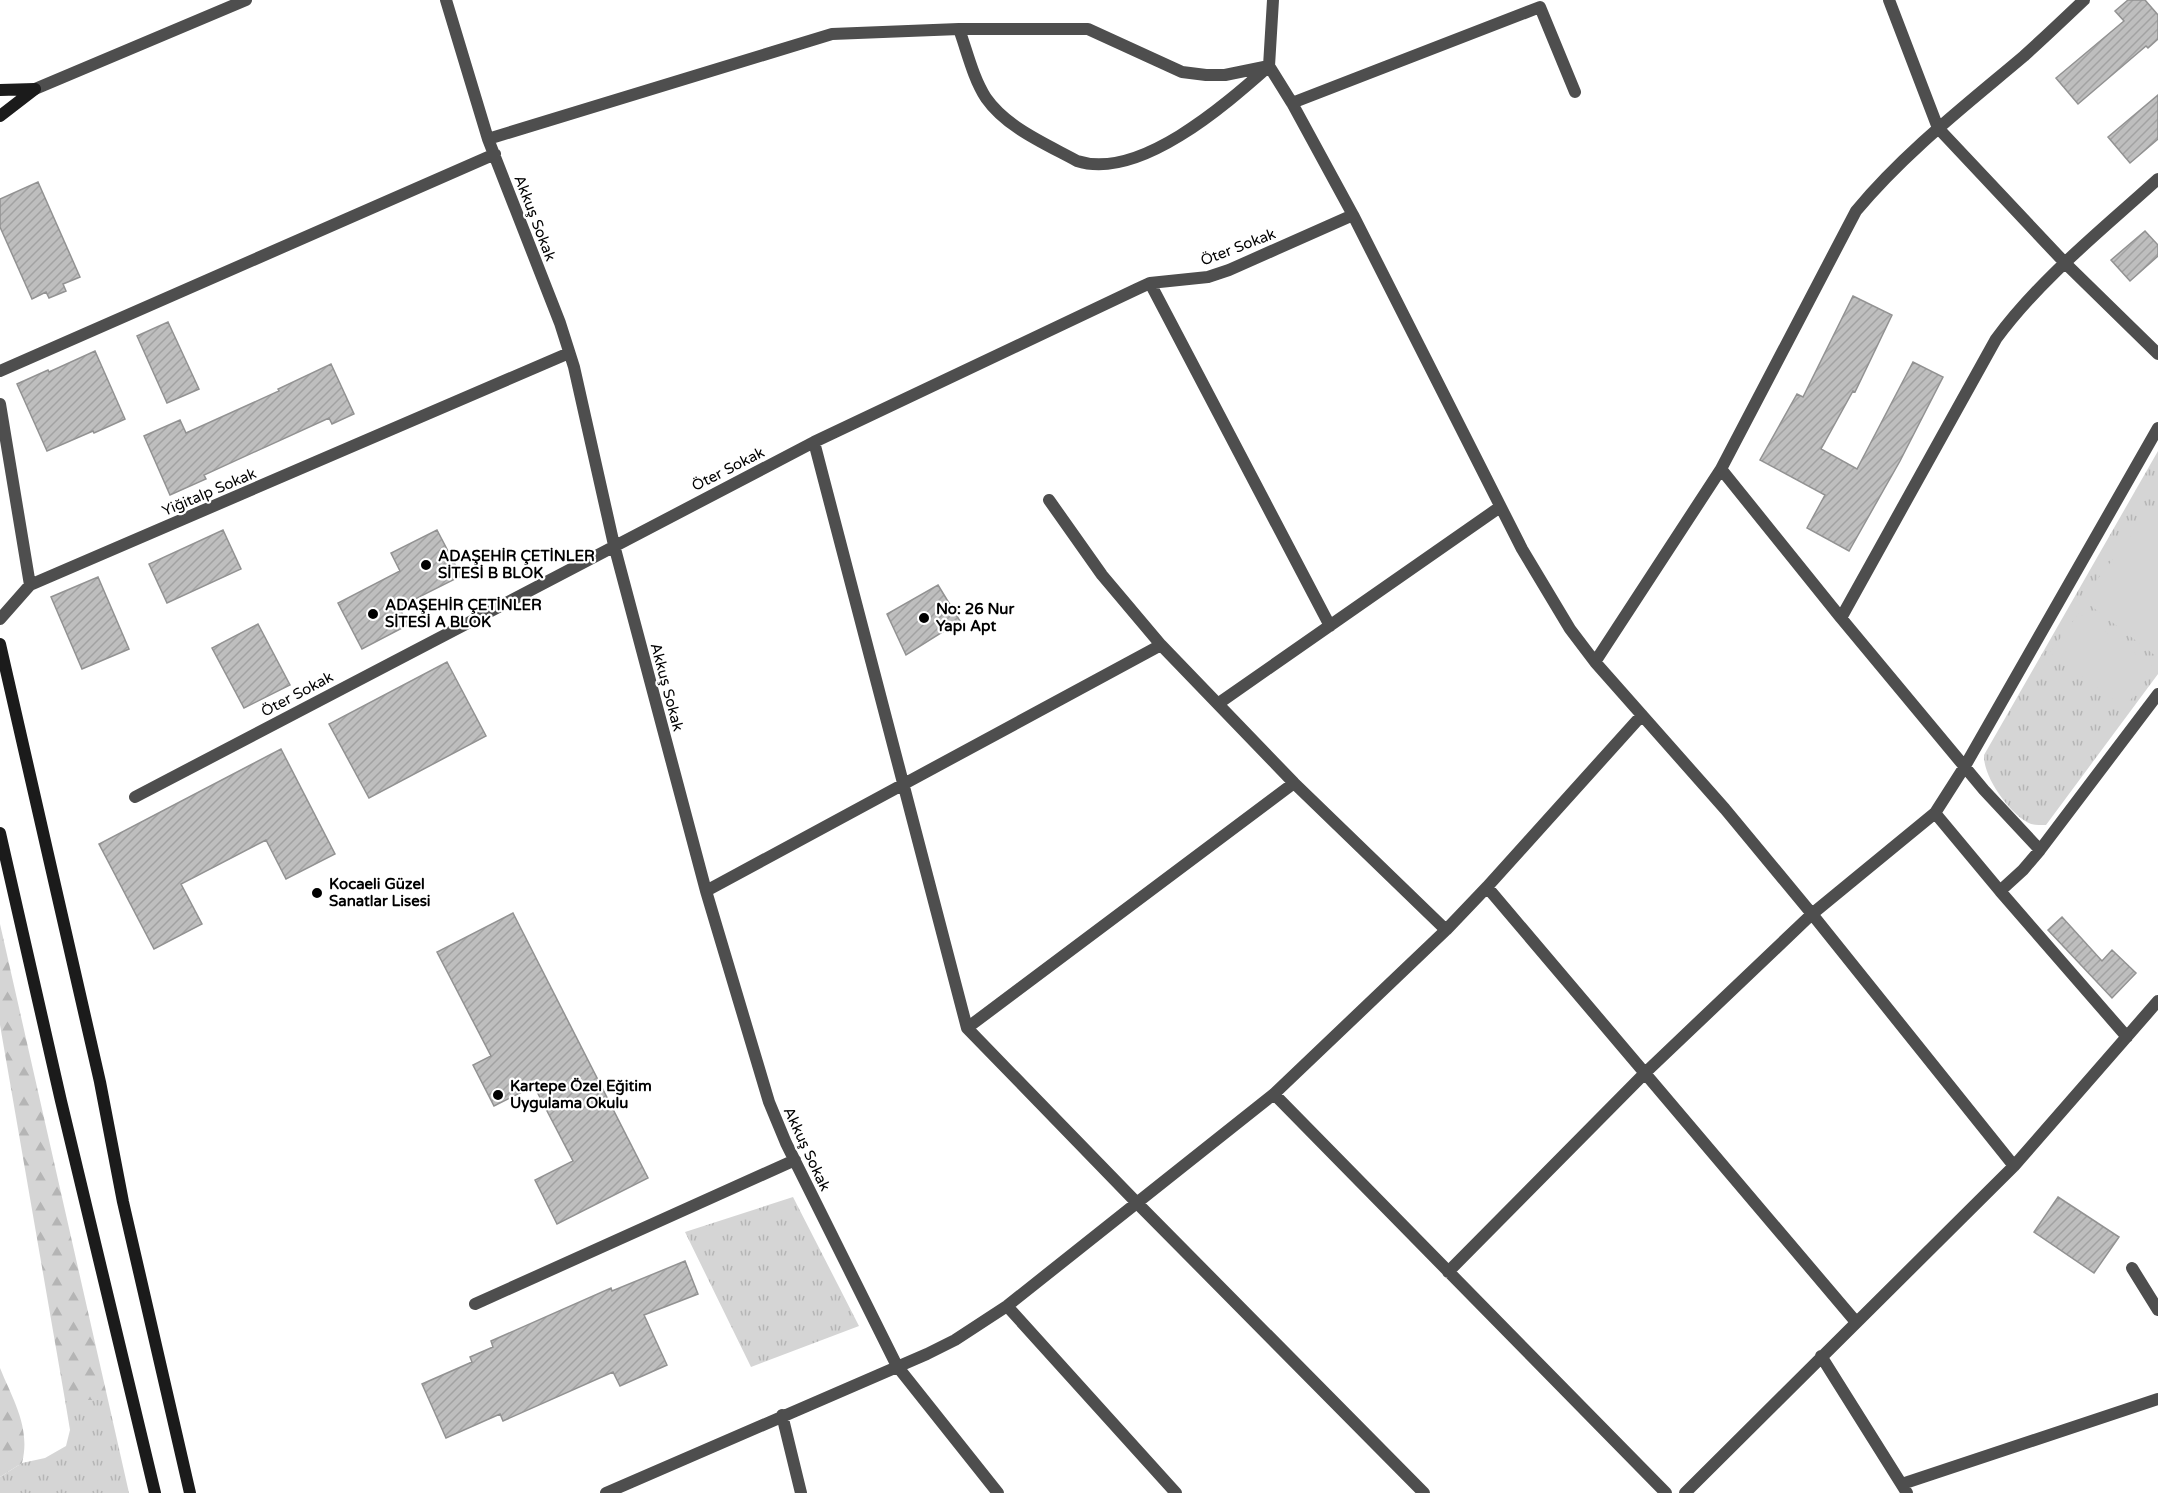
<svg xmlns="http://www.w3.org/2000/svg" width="2158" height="1493" font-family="'Varela Round',sans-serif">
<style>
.grass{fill:url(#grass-tufts)}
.forest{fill:url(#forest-firs)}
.pitch{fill:#d5d5d5}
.building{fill:url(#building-hatch);stroke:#929292;stroke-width:1.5}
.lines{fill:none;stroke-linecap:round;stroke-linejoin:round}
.street{stroke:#4e4e4e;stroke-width:12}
.secondary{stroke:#1b1b1b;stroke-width:12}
.poi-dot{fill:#000;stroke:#fff;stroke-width:2}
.labels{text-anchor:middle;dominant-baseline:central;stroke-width:4.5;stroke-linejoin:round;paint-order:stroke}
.street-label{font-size:15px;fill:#000;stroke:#fff}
.poi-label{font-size:15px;font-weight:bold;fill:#000;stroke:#fff;text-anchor:start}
</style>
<defs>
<pattern id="grass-tufts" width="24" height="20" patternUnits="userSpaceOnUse" patternTransform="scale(1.5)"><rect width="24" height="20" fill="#d5d5d5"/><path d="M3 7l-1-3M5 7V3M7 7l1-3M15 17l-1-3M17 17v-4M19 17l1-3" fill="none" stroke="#b5b5b5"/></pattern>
<pattern id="forest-firs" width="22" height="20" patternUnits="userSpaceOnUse" patternTransform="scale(1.5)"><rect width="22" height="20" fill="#d5d5d5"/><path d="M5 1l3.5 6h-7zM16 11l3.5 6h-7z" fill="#b5b5b5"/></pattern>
<pattern id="building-hatch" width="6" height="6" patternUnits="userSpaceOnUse" patternTransform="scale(1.5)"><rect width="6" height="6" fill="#bebebe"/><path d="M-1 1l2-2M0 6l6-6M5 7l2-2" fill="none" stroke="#a2a2a2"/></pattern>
</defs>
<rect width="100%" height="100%" fill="#fff"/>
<path class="grass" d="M2158,451v223l-112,151c-5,0 -11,0 -15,-1 -21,-9 -48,-47 -47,-69z
M793,1197l66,129 -108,41 -66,-135z
M65,1400h43l21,93h-129v-16l22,-14 23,-5 21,-12 4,-16z"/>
<path class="forest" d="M0,924l108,476h-43l-65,-375z
M0,1368c13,32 31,60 22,95l-22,14z"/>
<path class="pitch" d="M2158,501v154l-1,2 -75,-58z
M2079,613l76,55 -30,39 -75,-55z"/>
<path class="building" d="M2128,0h17l13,15v24l-10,9 -2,-2 -68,58 -22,-26 68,-57 -9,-10z
M2158,95v44l-28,24 -22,-26z
M38,182l42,95 -17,7 3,7 -17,7 -3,-6 -14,7 -32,-72v-28z
M2145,231l13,14v11l-28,25 -19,-21z
M1853,296l39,19 -37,77 -2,-1 -32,58 36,20 56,-107 30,15 -43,84 -51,90 -42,-23 18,-33 -65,-35 37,-66 6,3z
M168,322l31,67 -32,14 -30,-67z
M95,351l30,68 -31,14 -1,-2 -46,20 -30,-67 31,-14 1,2z
M331,364l23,50 -22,10 -3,-6 -125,57 2,4 -36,16 -26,-59 36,-16 6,13 93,-42 -1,-2z
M223,530l18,39 -74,34 -18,-39z
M437,530l24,46 -62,31 9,18 -46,24 -24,-46 62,-32 -9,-18z
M98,577l31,72 -47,20 -31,-72z
M938,585l22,36 -54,34 -19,-41z
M258,624l32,61 -46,23 -32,-60z
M447,662l39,74 -117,62 -40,-74z
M281,749l54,105 -49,25 -20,-39 -85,44 21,40 -48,25 -55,-105z
M513,913l135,265 -91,46 -22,-44 38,-19 -39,-75 -40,20 -21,-41 18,-9 -54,-104z
M2062,917l40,44 10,-11 24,23 -24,25 -64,-68z
M2058,1197l61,40 -25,36 -60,-41z
M685,1261l13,33 -54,21 23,50 -47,21 -7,-14 -110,49 -3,-7 -54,24 -24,-54 50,-22 -2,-5 23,-10 -2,-6 120,-53 1,3z"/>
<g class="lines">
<path class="street" d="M446,0l42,139 72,184 14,44 40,178 92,346 63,211 17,41 111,223 101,127
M1273,0l-4,66 23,37 61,112 169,334 48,80 25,33 130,147 87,105 202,252
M1889,0l49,128 127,135 93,91
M959,29c8,22 14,49 27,69 21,30 60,46 91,63 62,20 148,-56 191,-94
M35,89l211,-89
M1292,103l248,-96 35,85
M488,139l344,-105 127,-5h129l94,43 24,3h19l44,-9
M2158,179c-56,51 -117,99 -162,160l-155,279 143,172 56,60 118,-156
M1150,283l180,343
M0,371l495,-217
M0,404l30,181 539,-232
M814,442l153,586 170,175 287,290
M1049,500l53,75 59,70 133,138 152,147
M1841,618l-120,-149 135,-258c49,-59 110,-106 168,-155 20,-18 40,-37 60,-56
M0,619l30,-34
M1595,662l126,-193
M1219,703l281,-196
M135,797l679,-355 323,-153 13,-6 58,-6 21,-7 124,-55
M1935,813l65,78 23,-21 17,-20
M1487,887l369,435
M706,891l455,-246
M2000,891l127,146
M967,1028l327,-245
M1274,1094l392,399
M2132,1268l26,42
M1448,1272l198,-200 166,-158 123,-101 30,-47 193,-338
M475,1304l320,-144
M1007,1306l169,187
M1821,1356l86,137
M782,1415l19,78
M1902,1484l256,-85
M606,1493l321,-139 28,-14 52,-34 267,-212 172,-164 41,-43 155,-172
M1685,1493l329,-327 144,-165"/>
<path class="secondary" d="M0,90l35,-1
M0,116l35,-27
M0,644l100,438 23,120 67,291
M0,833l61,268 94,392"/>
</g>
<g class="poi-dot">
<circle cx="426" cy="565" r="6"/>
<circle cx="373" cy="614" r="6"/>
<circle cx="924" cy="618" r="6"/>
<circle cx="317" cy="893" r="6"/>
<circle cx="498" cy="1095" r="6"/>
</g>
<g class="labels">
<g class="street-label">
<text transform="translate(535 218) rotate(69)">Akkuş Sokak</text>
<text transform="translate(1238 247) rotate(-21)">Öter Sokak</text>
<text transform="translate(728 469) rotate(-27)">Öter Sokak</text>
<text transform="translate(209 492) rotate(-23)">Yiğitalp Sokak</text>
<text transform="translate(667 687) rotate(75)">Akkuş Sokak</text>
<text transform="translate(297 694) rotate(-28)">Öter Sokak</text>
<text transform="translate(807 1149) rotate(65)">Akkuş Sokak</text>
</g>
<g class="poi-label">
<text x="438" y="556">ADAŞEHİR ÇETİNLER<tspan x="438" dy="17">SİTESİ B BLOK</tspan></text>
<text x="385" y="605">ADAŞEHİR ÇETİNLER<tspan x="385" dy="17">SİTESİ A BLOK</tspan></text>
<text x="936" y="609">No: 26 Nur<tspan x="936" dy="17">Yapı Apt</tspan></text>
<text x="329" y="884">Kocaeli Güzel<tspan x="329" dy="17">Sanatlar Lisesi</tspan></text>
<text x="510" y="1086">Kartepe Özel Eğitim<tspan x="510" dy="17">Uygulama Okulu</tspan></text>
</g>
</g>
</svg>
